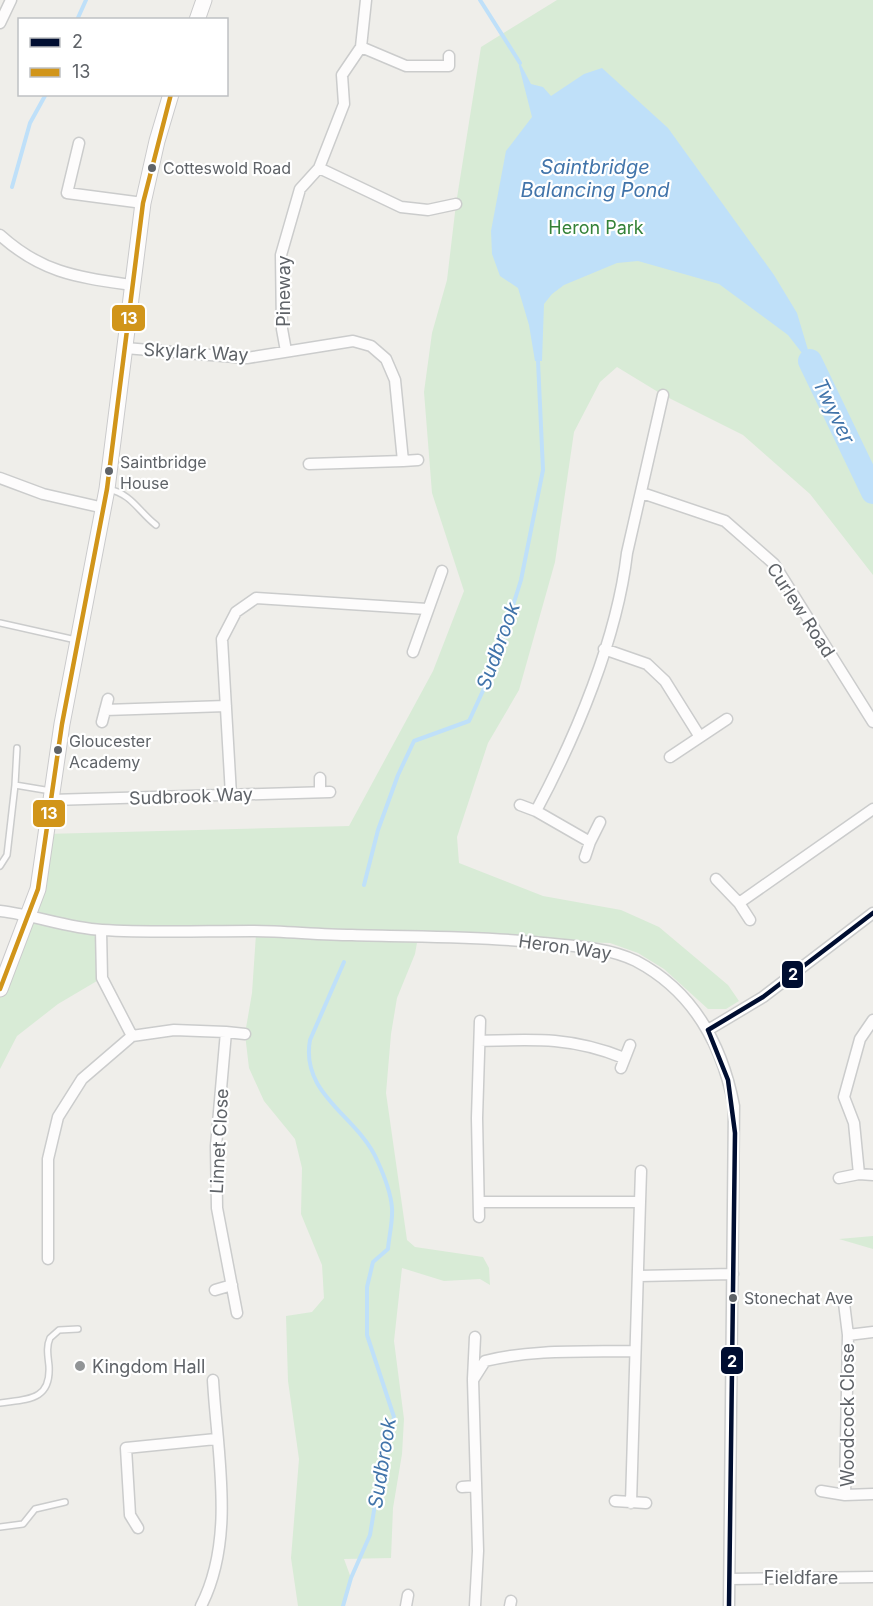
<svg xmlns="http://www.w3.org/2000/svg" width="873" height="1606" font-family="Inter,sans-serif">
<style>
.green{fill:#d8ebd6}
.water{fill:#bfe0f9}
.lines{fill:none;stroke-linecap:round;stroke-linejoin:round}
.stream{stroke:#bfe0f9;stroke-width:4}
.river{stroke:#bfe0f9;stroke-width:24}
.lane-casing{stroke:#cbcccc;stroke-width:8}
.street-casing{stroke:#cbcccc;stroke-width:13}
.secondary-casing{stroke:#cacacb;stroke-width:17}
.lane{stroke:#fdfcfc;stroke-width:5}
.street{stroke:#fdfcfc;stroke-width:10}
.secondary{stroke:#fdfcfc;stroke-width:15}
.bus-1-casing{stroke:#fff;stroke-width:9}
.bus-2-casing{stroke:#fff;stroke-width:9}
.bus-1{stroke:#000e31;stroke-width:4.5}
.bus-2{stroke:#d1951a;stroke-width:4.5}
.bus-dot{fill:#5f6368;stroke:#fff;stroke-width:2}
.poi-dot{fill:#919496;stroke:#fff;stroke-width:2}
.labels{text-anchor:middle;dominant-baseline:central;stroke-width:4.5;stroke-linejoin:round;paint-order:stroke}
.bus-label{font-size:16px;fill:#5f6368;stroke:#fff;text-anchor:start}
.park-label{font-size:18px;fill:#348238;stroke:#fff}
.street-label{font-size:18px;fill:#5f6368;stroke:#fff}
.poi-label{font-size:18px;fill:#5f6368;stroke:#fff;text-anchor:start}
.water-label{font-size:20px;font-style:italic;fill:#4174aa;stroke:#fff}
.line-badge{stroke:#fff;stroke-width:2}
.badge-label{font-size:16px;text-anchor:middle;font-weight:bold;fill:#fff}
</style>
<rect width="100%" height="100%" fill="#efeeea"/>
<path class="green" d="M557,0h316v575l-63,-81 -67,-59 -80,-40 -46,-28 -17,15 -26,50 -19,130 -36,128 -31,53 -31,94 2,26 84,33 78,14 38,17 69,58 11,16 -13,8h-18l-44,-40 -26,-16 -28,-10 -192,-6 -3,17 -18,44 -6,36 -5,59 21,147 8,7 68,10 6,11 1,17 -10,-6 -36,2 -42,-13 -8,73 10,78 -2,35 -9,54 -2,50 -47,1 7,19 -8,28h-45l-7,-48 8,-99 -11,-78 -2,-65 26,-4 12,-14 -2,-33 -21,-51 1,-46 -7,-29 -31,-38 -15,-33 -4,-34 7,-41 4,-59 -154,-4v48l-44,26 -41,32 -17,33v-80l19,-45 26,-110 304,-8 84,-155 31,-80 -32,-98 -8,-101 8,-59 15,-53 9,-76 25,-157z
M873,1236v13l-34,-10z"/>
<path class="water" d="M520,63l11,21 12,3 8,9 33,-22 18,-6 66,60 106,147 23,38 14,47 -2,2 -21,-27 -69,-51 -81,-23 -21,2 -53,22 -12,9 -8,10 -2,57h-7l-6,-36 -11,-37 -18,-12 -8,-22 -1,-23 15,-80 26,-34 -13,-51z"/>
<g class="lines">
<path class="stream" d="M480,0l40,63
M77,20l9,-20
M12,187l18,-64 16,-29
M364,885l14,-55 20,-55 16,-34 55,-20 24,-52 28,-89 22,-110 -5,-109
M343,1606l8,-28 19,-43 11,-67 13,-51 -27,-82v-48l6,-25 15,-13c1,-13 5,-28 4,-41 -1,-14 -9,-35 -15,-48 -19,-44 -77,-65 -67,-120l34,-78"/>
<path class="river" d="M810,361l63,131"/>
<g class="lane-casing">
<path id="lane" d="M108,489c24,5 30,22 48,36
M0,623l76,17
M17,748l-2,37 36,6
M0,866l7,-11 8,-70
M0,1403c27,-4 51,-2 49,-37 -1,-10 -3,-19 1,-28l9,-8 19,-1
M0,1527l23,-3 12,-15 30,-7"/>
</g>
<g class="street-casing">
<path id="street" d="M0,23l11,-23
M361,47l45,19h43v-10
M79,143l-12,50 76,10
M319,168l82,39 27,3 28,-6
M0,235c42,38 77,42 131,50
M125,348l122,10 106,-17 18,5 15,13 9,21 8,81 -94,3
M286,351l-4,-22 -1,-74 19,-66 19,-21 25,-64 -2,-29 19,-28 5,-47
M403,461l15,-1
M0,478l43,16 61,14
M642,493l83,28 49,43 99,158
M604,649l43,15 18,17 35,56 27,-18
M413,652l29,-81
M105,710l121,-4
M102,722l6,-23
M670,757l30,-20
M320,792v-14
M231,795l-9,-156 14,-27 20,-14 171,11
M51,800l279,-8
M520,805l16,6
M590,842l10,-20
M585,857l5,-15 -54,-31c40,-75 81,-172 91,-258l36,-158
M716,879l23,24 134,-94
M739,903l11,17
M0,911c35,4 67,17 102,19 50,3 100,1 150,1 33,0 67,4 100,4 61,2 121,1 182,7 34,4 71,4 102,19 57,30 86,83 98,145l-5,500
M101,930l1,48 30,58
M873,1020l-13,19 -16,58 10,26 5,51 14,1
M708,1030l55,-33 110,-84
M226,1032l19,2
M480,1041c55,-2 92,-4 144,17
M621,1068l9,-23
M839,1178l20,-4
M480,1202h160l-9,301
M640,1202l1,-31
M479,1217l-2,-99 3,-97
M48,1259v-100l10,-42 24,-38 50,-43 42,-6 52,2 -10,114 1,62 20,105
M639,1276l94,-2
M215,1290l17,-5
M844,1303l4,32
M873,1332l-25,3 -3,160 28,-1
M473,1379l2,-42
M462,1487l13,-1
M821,1491l24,4
M615,1501l31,2
M138,1528l-8,-13 -4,-67 90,-9
M730,1579l143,-2
M201,1606c35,-68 16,-153 12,-226
M406,1606l2,-11
M475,1606l3,-55 -5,-171 12,-19c48,-12 101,-9 150,-10
M510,1606l1,-5"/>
</g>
<g class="secondary-casing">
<path id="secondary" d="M197,20l7,-20
M0,989l38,-100 24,-165 45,-235 36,-286 14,-62 14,-47"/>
</g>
<use href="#lane" class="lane"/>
<use href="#street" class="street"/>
<use href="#secondary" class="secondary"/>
<g class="bus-1-casing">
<path id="bus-1" d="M708,1030l20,50 7,53 -6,473
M708,1030l55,-33 110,-84"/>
</g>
<g class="bus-2-casing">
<path id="bus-2" d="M0,989l38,-100 24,-165 45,-235 36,-286 28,-109"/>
</g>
<use href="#bus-1" class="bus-1"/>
<use href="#bus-2" class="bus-2"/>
</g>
<g class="bus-dot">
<circle cx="152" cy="168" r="5"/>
<circle cx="109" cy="471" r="5"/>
<circle cx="58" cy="750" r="5"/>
<circle cx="733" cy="1298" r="5"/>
</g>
<circle class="poi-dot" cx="80" cy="1366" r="6"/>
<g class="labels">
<g class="bus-label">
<text x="163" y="168">Cotteswold Road</text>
<text x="120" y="462">Saintbridge<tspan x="120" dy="21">House</tspan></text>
<text x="69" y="741">Gloucester<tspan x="69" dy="21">Academy</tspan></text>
<text x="744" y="1298">Stonechat Ave</text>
</g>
<g class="park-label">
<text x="596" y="227">Heron Park</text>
</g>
<g class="street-label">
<text transform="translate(283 291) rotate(-90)">Pineway</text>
<text transform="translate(196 352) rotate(3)">Skylark Way</text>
<text transform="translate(801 610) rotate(57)">Curlew Road</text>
<text transform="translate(191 796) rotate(-2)">Sudbrook Way</text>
<text transform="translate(565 947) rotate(8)">Heron Way</text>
<text transform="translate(219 1141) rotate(-87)">Linnet Close</text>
<text transform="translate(847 1415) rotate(-90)">Woodcock Close</text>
<text x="801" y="1577">Fieldfare</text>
</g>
<g class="poi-label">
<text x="92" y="1366">Kingdom Hall</text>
</g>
<g class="water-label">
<text x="595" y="167">Saintbridge<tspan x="595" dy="23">Balancing Pond</tspan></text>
<text transform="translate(834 411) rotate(64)">Twyver</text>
<text transform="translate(498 646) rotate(-70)">Sudbrook</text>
<text transform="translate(382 1463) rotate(-81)">Sudbrook</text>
</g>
</g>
<g class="line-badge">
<rect x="111" y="304" width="35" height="28" rx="6" fill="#d1951a"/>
<rect x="32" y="799" width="34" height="29" rx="6" fill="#d1951a"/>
<rect x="781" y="960" width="23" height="29" rx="6" fill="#000e31"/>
<rect x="720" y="1346" width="24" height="29" rx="6" fill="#000e31"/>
</g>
<g class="badge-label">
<text x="129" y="324">13</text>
<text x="49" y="819">13</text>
<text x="793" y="980">2</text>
<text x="732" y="1367">2</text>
</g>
<rect x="18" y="18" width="210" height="78" fill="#ffffff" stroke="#bfc1c3" stroke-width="1.5"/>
<rect x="30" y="38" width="30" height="9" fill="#000e31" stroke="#bfc1c3" stroke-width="1.5"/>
<text x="72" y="48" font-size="18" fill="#5f6368">2</text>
<rect x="30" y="68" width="30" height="9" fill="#d1951a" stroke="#bfc1c3" stroke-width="1.5"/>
<text x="72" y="78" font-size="18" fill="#5f6368">13</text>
</svg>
